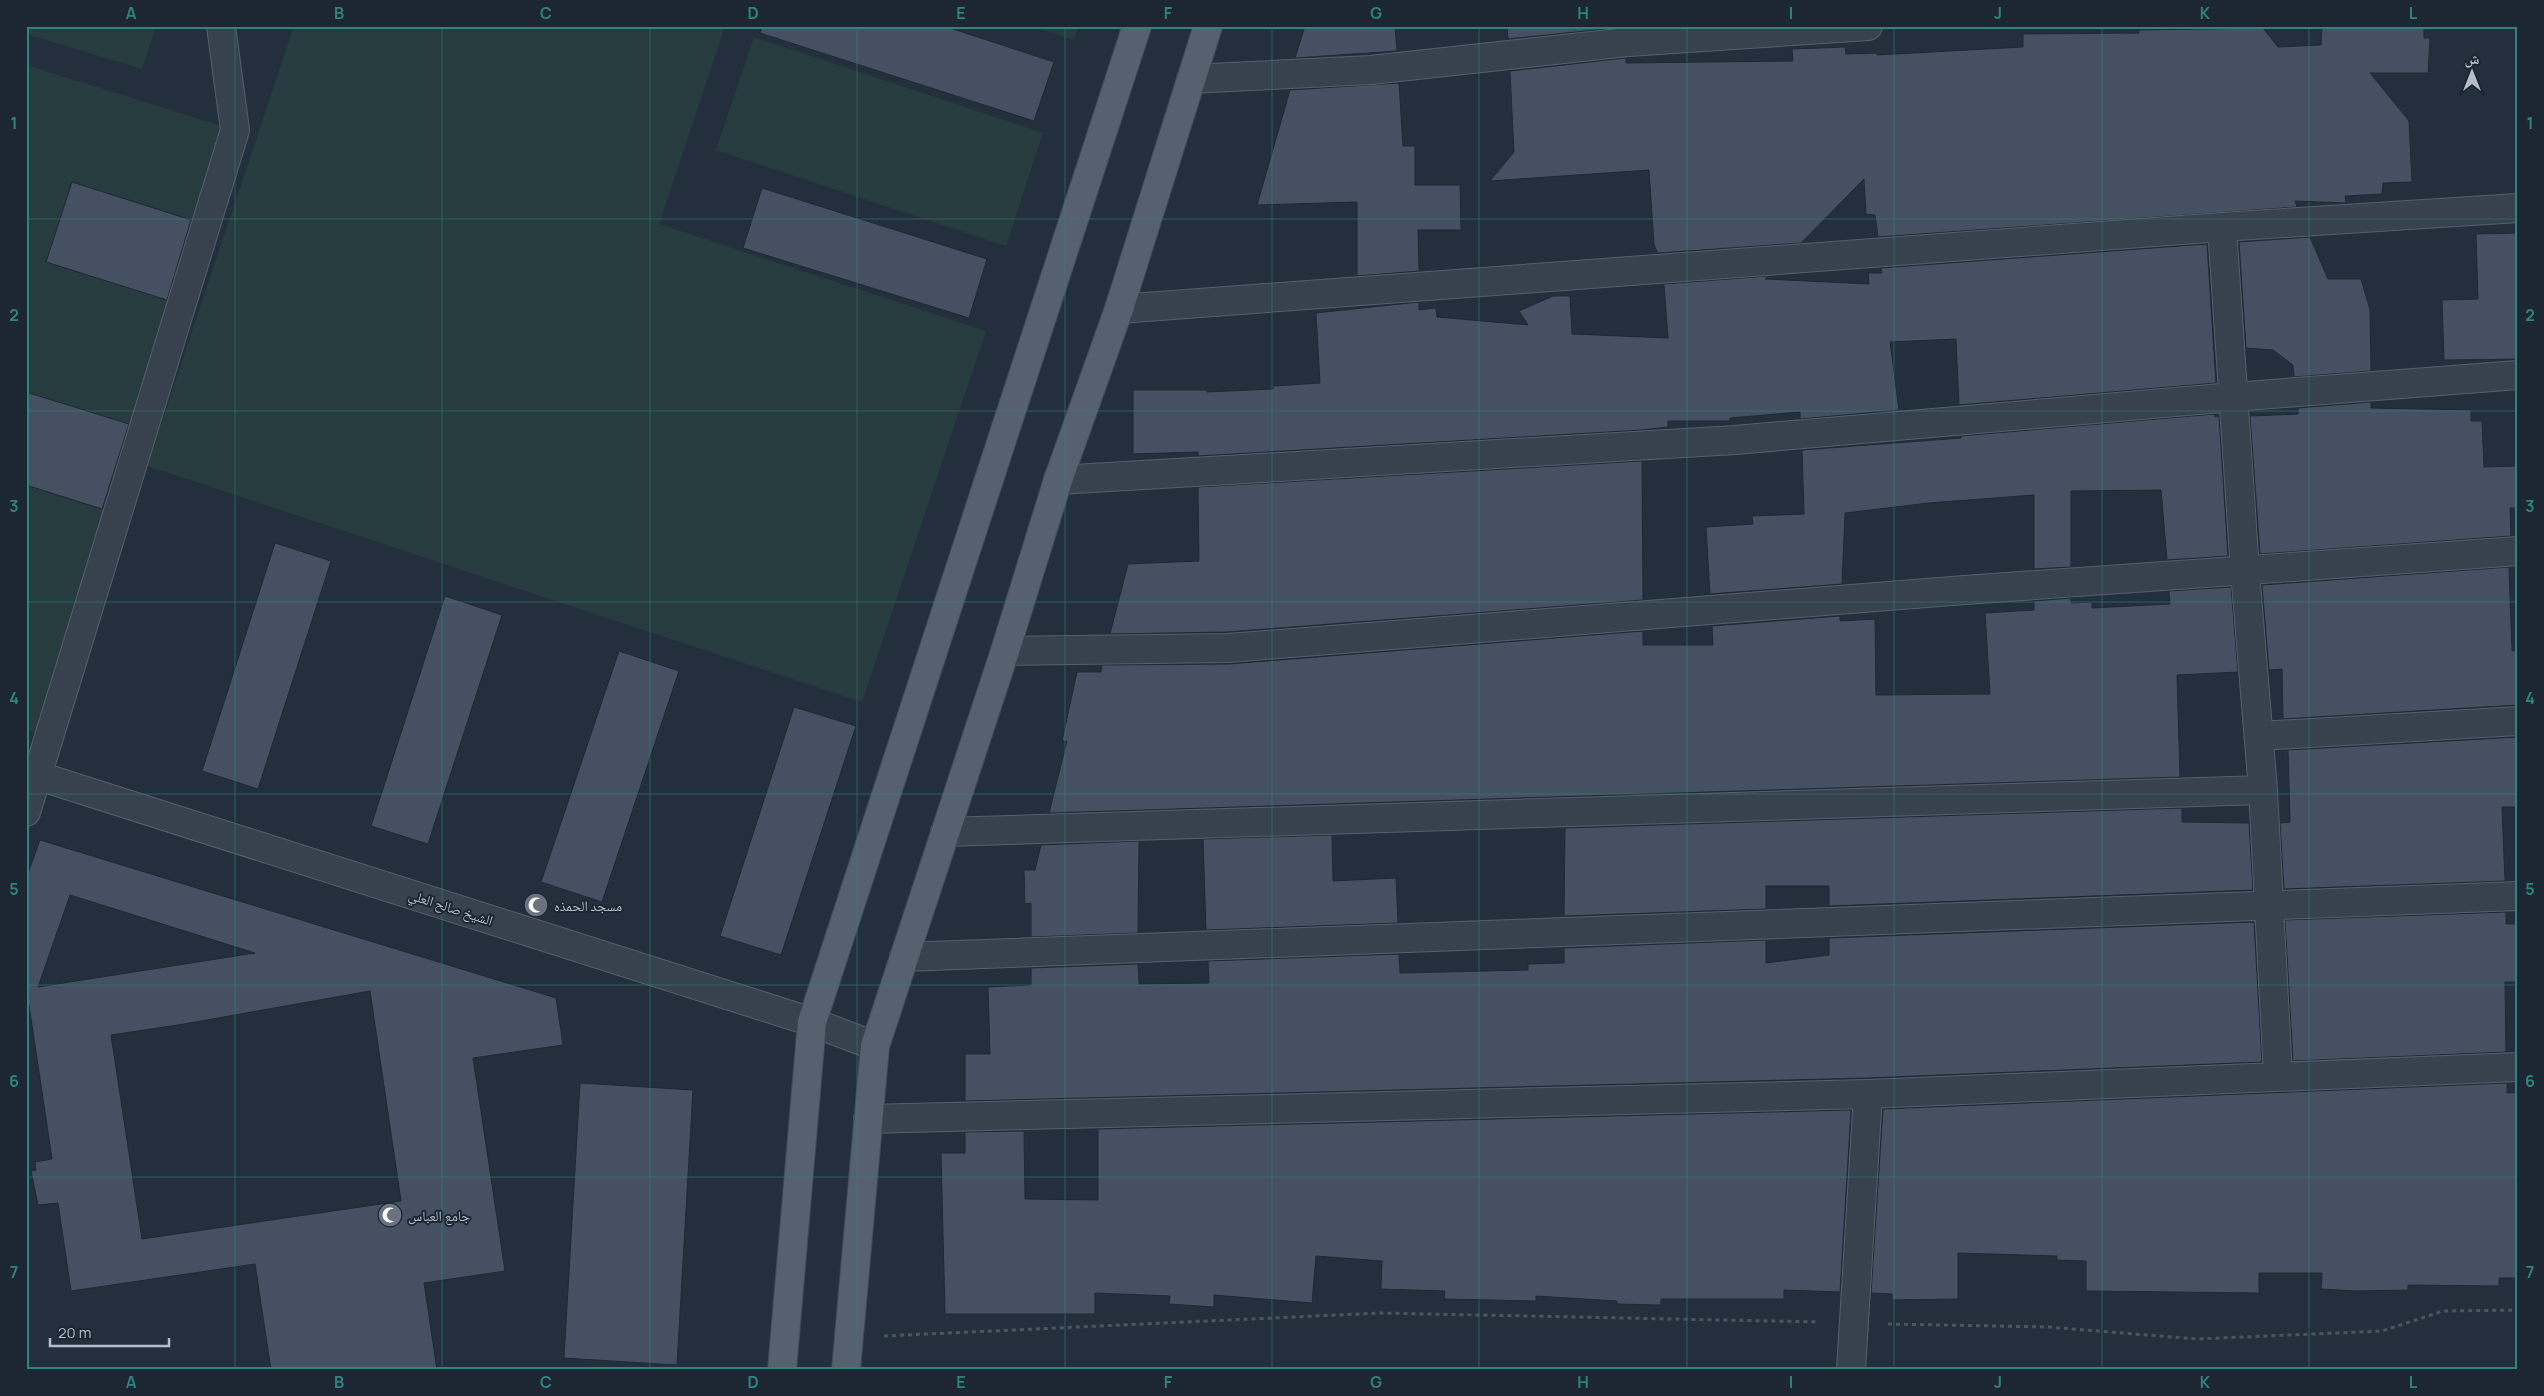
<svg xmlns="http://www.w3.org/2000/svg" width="2544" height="1396" font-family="Manrope,'Noto Naskh Arabic',sans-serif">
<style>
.green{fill:#263c3f}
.building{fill:#455162;stroke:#1f2835;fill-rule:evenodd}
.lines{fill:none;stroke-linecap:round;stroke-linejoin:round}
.minor-casing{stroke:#565f6c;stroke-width:30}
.major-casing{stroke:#414a57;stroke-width:30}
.path{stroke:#44595c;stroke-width:3;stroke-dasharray:4 4;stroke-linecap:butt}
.minor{stroke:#38414e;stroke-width:28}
.major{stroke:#56606e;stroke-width:28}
.grid{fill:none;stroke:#308480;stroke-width:1;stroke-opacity:0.55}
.labels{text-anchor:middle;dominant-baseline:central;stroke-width:4;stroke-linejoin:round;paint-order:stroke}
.poi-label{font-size:14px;fill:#b4bcc9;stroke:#1d2633;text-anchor:start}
.street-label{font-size:14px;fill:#b4bcc9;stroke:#1d2633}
.neatline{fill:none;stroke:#308480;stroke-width:2}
.grid-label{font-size:16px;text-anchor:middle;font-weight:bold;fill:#308480}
</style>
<rect width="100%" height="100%" fill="#242f3e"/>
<path class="green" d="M26,26h119l10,4 -13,39 -116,-35z
M294,26h431l-66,198 327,107 -124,371 -715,-236z
M1032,26h46l-4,14z
M754,37l289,96 -37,113 -290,-96z
M26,65l209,65 -38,92 -125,-40 -25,80 124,39 -39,124 -106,-33z
M26,485l83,26 -70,223 -13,-4z"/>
<path class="building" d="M762,26h182l110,36 -20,59 -274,-88z
M1305,26h90l2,25 -102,7z
M1507,26h117v1l-116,12z
M2322,26h102v12h6l-2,35h-58l39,48 3,61 -29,1 -1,11 -37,2 1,7 -51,-2 2,6 -419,30 -3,-22 -9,-1 -2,-35 -63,64 -143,10 -4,-8 -5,-75 -159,11 24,-29 -4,-81 116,-13v5l167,-2 -1,-12 53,-2 1,7 30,-1 1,2 146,-8v-13l116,-1v-3l124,-2 15,19 43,-2z
M1399,83l4,63h12v39h45l1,45h-43l1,41 -62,5v-74l-100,3 33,-115z
M72,182l119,38 -24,80 -121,-38z
M762,188l225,71 -18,59 -226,-70z
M2518,233v126l-74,1 -2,-60 36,-1 -2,-65z
M2310,237l18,42h33l9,31 1,61 -77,6 -1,-12 -20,-15 -27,-2 -7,-106z
M2207,244l9,139 -257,22 -3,-66 -66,3 9,68 -99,9v-7l-70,6v3h-62v6l-26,3 -444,26v-4l-65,2v-64h74v2l66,-3v-3l47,-3 -4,-70 103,-11v8l17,-2 1,9 91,8 -9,-14 34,-15h17l2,38 96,4 -4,-54 104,-8 -3,3 104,5 -1,-11h14l-1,-5z
M26,392l103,32 -27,85 -76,-24z
M2371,402v6l100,2v11h11l2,46 34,-1v42h-8l1,28 -251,18 -10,-138 48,-2v-6z
M2215,414v3l4,-1 9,140 -61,4 -6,-70 -90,1v76l-37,2v-74l-105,8 -84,10 -3,71 -132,10 -4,-67 47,-3 -1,-8 52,-2 -2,-64 159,-12v-2z
M1642,461l1,139 -416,32 -117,2 18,-70 71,-3 -1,-74z
M275,543l56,18 -73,228 -56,-18z
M2509,567l3,84 6,-1v55l-235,14 -1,-50 -13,1 -7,-85z
M2231,587l7,85 -61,3 3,102 -1131,36 18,-72h-5l15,-69h24l1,-7 127,-1 414,-33v14h70l-1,-19 128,-10v5l35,-2 1,76 114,-1 -5,-81 49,-3v-9l37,-3v5l21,-1v6l78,-4 -1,-13z
M445,596l57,19 -74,229 -57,-18z
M619,651l60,20 -77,231 -61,-20z
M794,707l62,19 -75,229 -61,-19z
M2518,737v70h-16l3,74 -221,8 -4,-66 10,-1 -2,-72z
M2182,808v14l67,1 4,67 -424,16v-20h-63v23l-202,7 1,-88z
M1332,835l1,46 63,-3 2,45 -192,7 -3,-91z
M40,840l516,158 7,47 -90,13 32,213 -81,12 13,87h-166l-16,-106 -184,27 -13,-88 -20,2 -7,-34 5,-1 -1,-8 17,-3 -23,-154 -3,-1v-125zM70,895l185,58 -217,34zM370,991l31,210 -259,38 -31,-204 73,-11z
M1139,841l-1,92 -107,4v-34l-6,1 -1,-34h11l6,-25z
M2506,912v12h12v58h-13l1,70 -213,9 -8,-141z
M2254,922l8,140 -395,16 -902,23v-47h25l-2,-67 43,-2v-17l107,-4 1,20 70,-1 -1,-22 191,-7 1,19 128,-3v-6l36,-1v-15l202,-8v23l63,-8v-17z
M580,1083l113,7 -16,275 -113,-7z
M2507,1083v10l11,-1v186h-19v8l-91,-1v5l-53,1 -34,-2 1,-16h-63v20l-173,-2v-30l-29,-1v-4l-99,-3v46l-66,1v-6l-21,-1 12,-184z
M1851,1110l-11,182 -56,-2v9h-123v6l-44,-1v-3l-81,-5v5l-92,-2 1,-8 -64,-2 1,-28 -66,-5 -4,47 -98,-8v12l-45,-3 1,-8 -75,-3v21h-150l-4,-161h24v-21l59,-1 1,68 73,1v-71z"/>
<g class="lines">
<g class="minor-casing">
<path id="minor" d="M1191,79l180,-9 257,-28 240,-16
M2222,227l23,344 18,219 15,286
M1119,309l1103,-82 296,-19
M1058,480l677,-40 498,-43 285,-22
M1005,651l223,-3 737,-58 553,-39
M2259,736l259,-15
M26,772l786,250 63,24
M26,812l209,-682 -14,-104
M945,832l1318,-42
M904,957l1614,-61
M868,1119l1000,-25 650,-27
M1851,1370l17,-276"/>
</g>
<g class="major-casing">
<path id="major" d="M782,1370l30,-348 325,-996
M846,1370l29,-324 130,-395 53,-171 61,-171 89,-283"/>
</g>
<path class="path" d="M1888,1324l160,3 149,12 185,-8 61,-20 75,-1
M884,1336l496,-23 439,9"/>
<use href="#minor" class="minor"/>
<use href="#major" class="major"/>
</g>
<path class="grid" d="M235,26v1344M442,26v1344M650,26v1344M857,26v1344M1065,26v1344M1272,26v1344M1479,26v1344M1687,26v1344M1894,26v1344M2102,26v1344M2309,26v1344M26,219h2492M26,411h2492M26,602h2492M26,794h2492M26,985h2492M26,1177h2492"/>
<defs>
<g id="mosque-disc" transform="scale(1.25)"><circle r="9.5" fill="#6b7280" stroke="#1d2633"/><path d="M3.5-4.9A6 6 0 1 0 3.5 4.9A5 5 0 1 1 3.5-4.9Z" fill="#fff"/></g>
</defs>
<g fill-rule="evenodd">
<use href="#mosque-disc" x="536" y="905"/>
<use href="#mosque-disc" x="390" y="1215"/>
</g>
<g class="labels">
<g class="poi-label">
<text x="554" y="905">مسجد الحمذه</text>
<text x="408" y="1215">جامع العباس</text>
</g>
<g class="street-label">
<text transform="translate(451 907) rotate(18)">الشيخ صالح العلي</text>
</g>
</g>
<rect width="2544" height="1396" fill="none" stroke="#1d2633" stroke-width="55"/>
<g transform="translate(2472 72)" stroke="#1d2633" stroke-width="4" paint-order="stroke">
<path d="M0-4L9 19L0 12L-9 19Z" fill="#b4bcc9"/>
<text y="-8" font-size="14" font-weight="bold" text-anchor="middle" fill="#b4bcc9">ش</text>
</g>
<path d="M50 1338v8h119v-8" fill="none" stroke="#b4bcc9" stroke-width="2.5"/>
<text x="58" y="1338" font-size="15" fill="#b4bcc9" stroke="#1d2633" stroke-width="4" paint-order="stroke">20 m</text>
<rect x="28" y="28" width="2488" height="1340" class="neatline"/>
<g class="grid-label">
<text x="131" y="19">A</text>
<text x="339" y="19">B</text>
<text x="546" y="19">C</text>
<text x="753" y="19">D</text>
<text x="961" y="19">E</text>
<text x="1168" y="19">F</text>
<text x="1376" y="19">G</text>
<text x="1583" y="19">H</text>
<text x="1791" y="19">I</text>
<text x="1998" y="19">J</text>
<text x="2205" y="19">K</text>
<text x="2413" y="19">L</text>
<text x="14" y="129">1</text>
<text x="2530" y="129">1</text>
<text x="14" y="321">2</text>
<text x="2530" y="321">2</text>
<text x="14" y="512">3</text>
<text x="2530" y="512">3</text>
<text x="14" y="704">4</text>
<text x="2530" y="704">4</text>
<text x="14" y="895">5</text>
<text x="2530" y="895">5</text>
<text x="14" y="1087">6</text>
<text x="2530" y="1087">6</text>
<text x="14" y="1278">7</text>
<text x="2530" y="1278">7</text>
<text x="131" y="1388">A</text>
<text x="339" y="1388">B</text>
<text x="546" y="1388">C</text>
<text x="753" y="1388">D</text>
<text x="961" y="1388">E</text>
<text x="1168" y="1388">F</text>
<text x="1376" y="1388">G</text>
<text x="1583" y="1388">H</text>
<text x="1791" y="1388">I</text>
<text x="1998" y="1388">J</text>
<text x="2205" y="1388">K</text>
<text x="2413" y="1388">L</text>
</g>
</svg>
